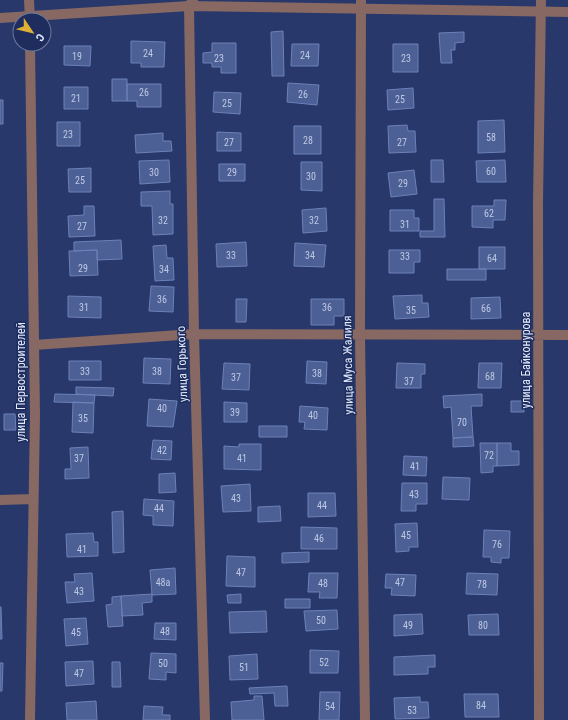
<svg xmlns="http://www.w3.org/2000/svg" width="568" height="720" font-family="'Roboto Condensed',sans-serif">
<style>
.building{fill:#4d6096;stroke:#6c81b9}
.lines{fill:none;stroke-linecap:round;stroke-linejoin:round}
.minor{stroke:#876863;stroke-width:10}
.tertiary{stroke:#876863;stroke-width:10}
.labels{text-anchor:middle;dominant-baseline:central;stroke-width:3;stroke-linejoin:round;paint-order:stroke}
.number-label{font-size:10px;fill:#bdc8e3}
.street-label{font-size:12px;fill:#e2eafd;stroke:#1e2d5e}
</style>
<rect width="100%" height="100%" fill="#28386a"/>
<path class="building" d="M283,31l1,45h-12l-1,-44z
M464,32v10l-9,1v7h-4l1,13h-11l-2,-30z
M131,41l34,1 -1,25h-23v-4h-10z
M212,43h24v30h-15v-6h-9v-4h-9v-10l9,-1z
M292,44h27l-1,22h-27z
M393,44h25v28h-25z
M64,46h27l-1,20 -26,-1z
M112,79h15v22h-15z
M288,83l31,2 -2,20 -30,-3z
M127,84h34v23h-24v-6h-10z
M64,87h24v22h-24z
M413,88l1,20 -26,2 -1,-20z
M214,92l27,1 -1,21 -27,-2z
M0,100h3v24h-3z
M504,120l1,32 -27,1v-32z
M57,122h23v24h-23z
M407,125l1,6h7l1,21 -27,1 -1,-27z
M294,126h27v28h-27z
M217,132l24,1v18h-24z
M163,133v8h8l1,10 -36,2 -1,-18z
M169,160l1,22 -30,2 -1,-23z
M431,160h12l1,22h-13z
M505,160l1,22h-29l-1,-21z
M301,162h21v29l-21,-1z
M219,164h26v17h-26z
M91,168v24h-22l-1,-23z
M414,170l3,24 -26,3 -3,-24z
M170,191v13h3v30l-20,1 -1,-29h-11v-14z
M434,199h10l1,38h-25v-6h14z
M494,200h12l-1,20h-12v8l-21,-1v-21h22z
M84,206h10l1,30 -26,1 -1,-21 16,-1z
M326,208l1,23 -24,2 -1,-23z
M390,210h24v8h5v13h-29z
M121,240l1,19 -25,1v-10l-23,1v-9z
M246,242l1,24 -30,1 -1,-23z
M295,243l31,2 -2,22 -30,-1z
M166,245l1,13h6l1,22 -19,1 -2,-35z
M479,247h26v22h-26z
M97,250l1,25 -28,1 -1,-25z
M389,250h31v12h-6v11h-25z
M447,269h39v11h-39z
M151,286l23,1 -1,25 -24,-1z
M422,295v8h6l1,14 -34,2 -2,-23z
M68,296l33,1v21l-33,-1z
M500,297l1,21 -30,1v-21z
M236,299h11l-1,23h-10z
M311,299h33v17h-10v9h-23z
M144,358l27,1 -1,25 -27,-1z
M69,361h32v19h-32z
M307,361l20,1 -1,22 -20,-1z
M224,363l26,1 -1,26 -27,-1z
M397,363l28,1v10h-4v14h-25z
M479,363h23l-1,25h-23z
M76,387l38,1 -1,8 -37,-2z
M55,394l40,1 -1,8 -40,-1z
M482,394v12h-11l2,31 -20,1 -2,-31 -7,1 -1,-12z
M149,399l28,2 -4,26 -26,-1z
M511,401h13v11h-13z
M73,402l21,1 -1,30 -21,-1z
M224,402l23,1v19h-23z
M300,406l28,2 -1,22 -23,-1 1,-7h-6z
M4,414h11l1,16h-12z
M259,426h28v11h-28z
M473,437l1,9 -21,1v-9z
M153,440l19,1 -1,19 -20,-1z
M480,443h17v23h-4v6l-12,1z
M497,443h14v8h8v14l-22,1z
M239,444h22v26l-37,-1v-23l15,1z
M88,447l1,31 -24,1v-10h6l-1,-21z
M404,456l23,1 -1,19 -23,-1z
M175,473l1,19 -17,1v-19z
M443,477l27,1 -1,22 -27,-1z
M402,483h25v21h-11v7h-15z
M250,484l1,27 -28,1 -2,-26z
M308,493h27l1,23 -28,1z
M144,499l30,2 -1,25 -20,-1v-9l-10,-1z
M280,506l1,15 -23,1v-15z
M123,511l1,41 -11,1 -1,-41z
M417,523l1,24h-9v4l-13,1 -1,-28z
M301,527l36,1v21h-36z
M484,530l26,1 -1,27h-8v5l-10,-1v-5h-8z
M93,533l1,9h4v14l-31,1 -1,-23z
M309,552v10l-27,1v-10z
M227,556l28,1v30l-29,-1z
M175,568l1,26 -24,1 -2,-25z
M92,573l2,28 -27,2 -2,-21h10l-1,-8z
M309,573h29l-1,25h-18l1,-6h-12z
M467,573l31,1 -1,21 -31,-1z
M386,574l30,1 -1,21 -24,-1 1,-7h-7z
M152,594v8l-10,1 1,12 -21,1 -1,-20z
M241,594v9h-13l-1,-8z
M121,596l2,30 -15,1 -2,-22 6,-1v-7z
M285,599h25v9h-25z
M0,607h1l1,32h-2z
M337,610l1,19 -32,2 -2,-20z
M266,611l1,21 -37,1 -1,-21z
M422,614l1,20 -29,2v-21z
M498,614l1,21h-30l-1,-20z
M86,618l2,26 -22,2 -2,-27z
M155,623h21v17l-22,-1z
M310,650l29,1 -1,22h-28z
M151,653l25,1v19l-10,-1v8l-17,-1z
M257,654l1,25 -28,1 -1,-24z
M435,655v12h-7v7l-34,1v-18z
M93,661l1,23 -28,2 -1,-24z
M112,662h8l1,25h-9z
M0,663h3l-1,28h-2z
M287,686l1,20h-13l-1,-13 -24,1 -1,-6z
M320,692h20l-1,28h-20z
M464,694h34l1,23h-34z
M254,696h8l2,24h-32l-1,-18 23,-2z
M420,697v5h8l1,16 -34,1 -1,-21z
M96,701l1,19h-30l-1,-17z
M144,706l19,1 -1,8h8v5h-27z"/>
<g class="lines">
<path class="minor" d="M29,0l1,20
M193,0l-4,6 5,328 11,386
M361,0l-1,333 5,387
M34,345l160,-11 374,1
M0,500l33,-1
M30,720l5,-305 -5,-371
M539,720l-1,-517 3,-203"/>
<path class="tertiary" d="M0,18l189,-12 379,6"/>
</g>
<g class="labels">
<g class="number-label">
<text x="148" y="53">24</text>
<text x="305" y="55">24</text>
<text x="77" y="56">19</text>
<text x="219" y="58">23</text>
<text x="406" y="58">23</text>
<text x="144" y="92">26</text>
<text x="303" y="94">26</text>
<text x="76" y="98">21</text>
<text x="400" y="99">25</text>
<text x="227" y="103">25</text>
<text x="68" y="134">23</text>
<text x="491" y="137">58</text>
<text x="308" y="140">28</text>
<text x="229" y="142">27</text>
<text x="402" y="142">27</text>
<text x="491" y="171">60</text>
<text x="154" y="172">30</text>
<text x="232" y="172">29</text>
<text x="311" y="176">30</text>
<text x="80" y="180">25</text>
<text x="403" y="183">29</text>
<text x="489" y="213">62</text>
<text x="163" y="220">32</text>
<text x="314" y="220">32</text>
<text x="405" y="224">31</text>
<text x="82" y="226">27</text>
<text x="231" y="255">33</text>
<text x="310" y="255">34</text>
<text x="405" y="256">33</text>
<text x="492" y="258">64</text>
<text x="83" y="268">29</text>
<text x="164" y="269">34</text>
<text x="162" y="299">36</text>
<text x="84" y="307">31</text>
<text x="327" y="307">36</text>
<text x="486" y="308">66</text>
<text x="411" y="310">35</text>
<text x="85" y="371">33</text>
<text x="157" y="371">38</text>
<text x="317" y="373">38</text>
<text x="490" y="376">68</text>
<text x="236" y="377">37</text>
<text x="409" y="381">37</text>
<text x="162" y="408">40</text>
<text x="235" y="412">39</text>
<text x="313" y="415">40</text>
<text x="83" y="418">35</text>
<text x="462" y="422">70</text>
<text x="162" y="450">42</text>
<text x="489" y="455">72</text>
<text x="79" y="458">37</text>
<text x="242" y="458">41</text>
<text x="415" y="466">41</text>
<text x="414" y="494">43</text>
<text x="236" y="498">43</text>
<text x="322" y="505">44</text>
<text x="159" y="508">44</text>
<text x="406" y="535">45</text>
<text x="319" y="538">46</text>
<text x="497" y="544">76</text>
<text x="82" y="549">41</text>
<text x="241" y="572">47</text>
<text x="163" y="582">48а</text>
<text x="400" y="582">47</text>
<text x="323" y="583">48</text>
<text x="482" y="584">78</text>
<text x="79" y="591">43</text>
<text x="321" y="620">50</text>
<text x="408" y="625">49</text>
<text x="483" y="625">80</text>
<text x="165" y="631">48</text>
<text x="76" y="632">45</text>
<text x="324" y="662">52</text>
<text x="163" y="663">50</text>
<text x="244" y="667">51</text>
<text x="79" y="673">47</text>
<text x="481" y="705">84</text>
<text x="330" y="706">54</text>
<text x="412" y="710">53</text>
</g>
<g class="street-label">
<text transform="translate(526 360) rotate(-90)">улица Байконурова</text>
<text transform="translate(182 364) rotate(-92)">улица Горького</text>
<text transform="translate(348 365) rotate(-91)">улица Муса Жалиля</text>
<text transform="translate(21 382) rotate(-90)">улица Первостроителей</text>
</g>
</g>
<g transform="translate(32 32) rotate(125)"><circle r="19" fill="#1e2d5e" stroke="#6c799e"/>
<path d="M0-3L7 15L0 10L-7 15Z" fill="#ddb133"/>
<text y="-6" font-size="11" font-weight="bold" text-anchor="middle" fill="#e2eafd">С</text>
</g>
</svg>
